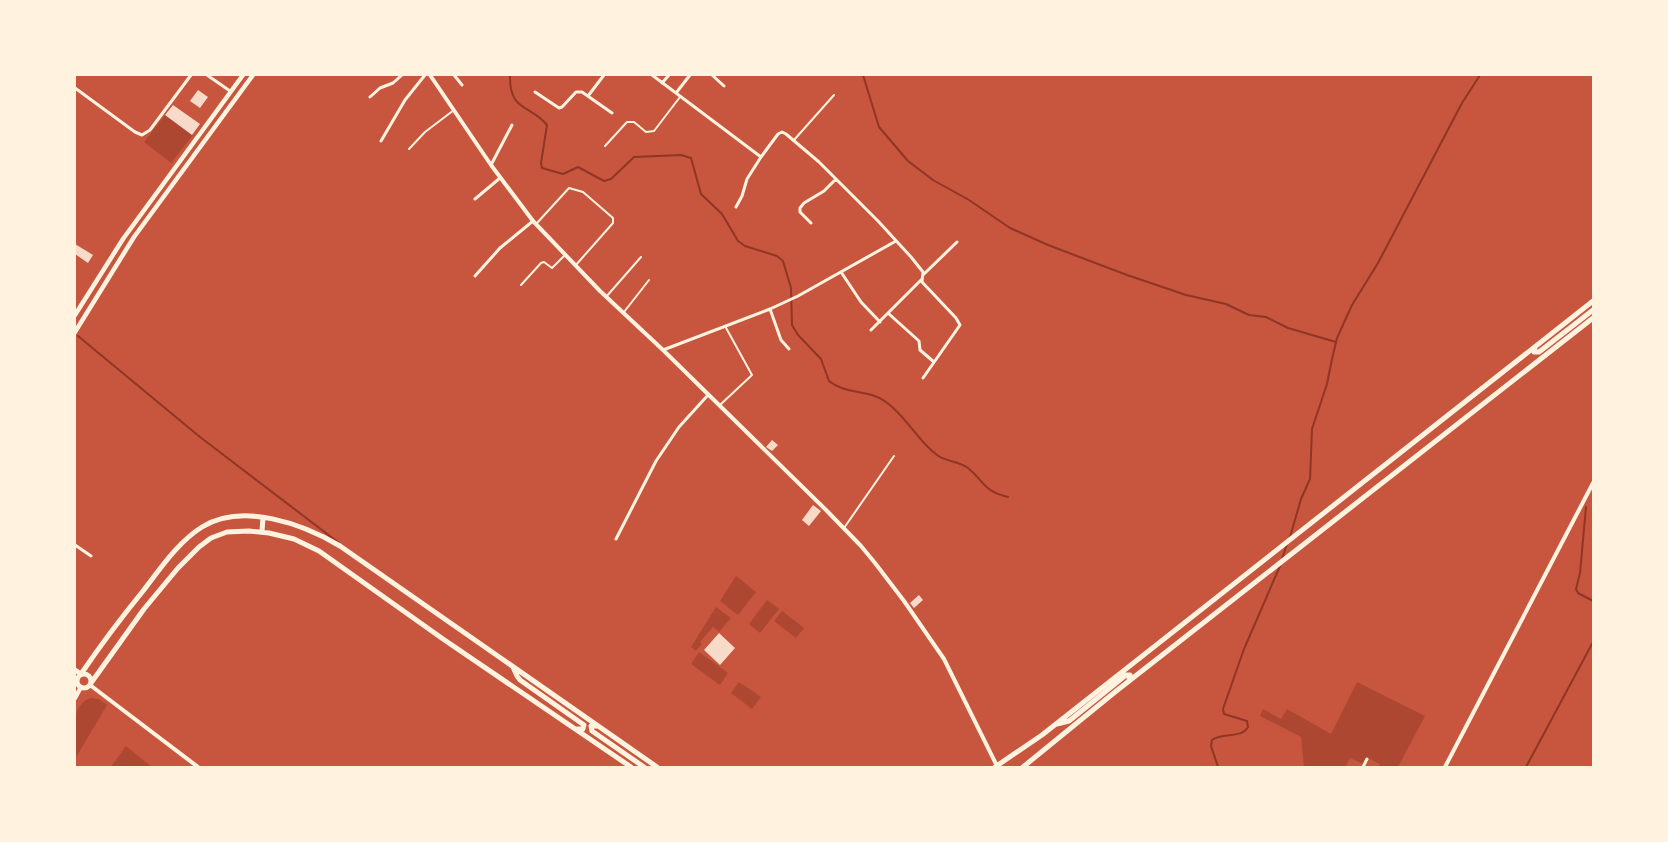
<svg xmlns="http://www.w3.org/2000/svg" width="1668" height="842" font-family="'Space Grotesk',sans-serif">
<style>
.green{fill:#ae4732}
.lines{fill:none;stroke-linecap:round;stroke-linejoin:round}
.stream{stroke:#8f3625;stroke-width:2}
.building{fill:#f7dbc8}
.service{stroke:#fff3e0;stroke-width:2}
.minor{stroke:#fff3e0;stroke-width:3}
.tertiary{stroke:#fff3e0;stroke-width:4}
.secondary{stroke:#fff3e0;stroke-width:4.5}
.trunk{stroke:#fff3e0;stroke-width:5}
</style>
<rect width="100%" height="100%" fill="#c8553d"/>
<path class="green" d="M165,115l28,20 -22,28 -27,-21z
M736,576l20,16 -18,23 -18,-14z
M767,600l12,9 -19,24 -11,-9z
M716,607l15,11 -12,14 -6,-5 -13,15 2,2 -6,7 -5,-4z
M782,611l22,17 -8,10 -22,-17z
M699,652l29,21 -8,12 -29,-21z
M739,682l22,15 -9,12 -21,-16z
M1357,682l68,34 -27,51h-19l1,-3 -14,-7 -3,7 -13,-6 -5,9h-41l-3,-30 -41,-21 3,-7 18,10 6,-10 44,25z
M91,698l8,1 8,6 -32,54c0,-19 -7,-54 16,-61z
M126,746l26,21h-41z"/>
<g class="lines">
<path class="stream" d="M510,75c-1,37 20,29 37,50l-6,38 1,5 21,6 15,-7 26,14 7,-2 23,-22 47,-2 10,3 10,36 21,20 16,27 7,5 32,10 6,5 8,27 1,37 6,10 23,24 8,22c17,14 40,8 57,21 20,14 31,38 51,53 9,7 22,6 31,13 17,14 15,23 40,29
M863,75l16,52 29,34 25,19 36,20 41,28 38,17 79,30 59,20 40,9 23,11 17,2 22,11 48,14
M78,336l122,101 139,106
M1586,507l-6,66 -4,16 2,4 15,8
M1290,537l11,-38 9,-20 2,-50 15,-45 5,-25 5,-21 15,-33 26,-42 84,-160 18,-28
M1282,559l5,-15
M1218,767l-7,-21 1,-6c11,-8 29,-1 36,-13l-1,-6 -23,-7 -1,-5 21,-60 36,-83
M1526,767l67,-125"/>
</g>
<path class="building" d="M198,90l10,7 -8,11 -10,-7z
M173,105l27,19 -8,11 -27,-20z
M75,244l18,11 -5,8 -13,-9z
M772,440l6,5 -6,6 -6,-4z
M813,505l8,6 -12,15 -7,-6z
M919,595l4,5 -9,8 -4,-5z
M719,633l16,15 -15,17 -16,-15z"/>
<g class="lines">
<path class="service" d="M794,140l40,-45
M605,146l22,-24h7l12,10 8,-1 26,-34
M409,149l16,-17 29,-22
M537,223l32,-35 14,4 30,26v5l-38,43
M521,285l20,-22 3,-1 8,6 13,-13
M606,297l35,-40
M624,312l25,-32
M721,404l31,-29 -27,-49
M844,528l50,-72"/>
<path class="minor" d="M207,75l23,16
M454,75l8,10
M652,75l109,82 17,-23 4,-2 4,2 33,28 59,59 33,36 12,15 -1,10 34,36 4,7 -37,53
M712,75l12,11
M662,83l7,-8
M75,88l60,44 7,3 8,-5 41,-55
M535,92l24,16 3,-1 14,-15h6l30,21
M676,93l14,-18
M588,96l16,-21
M370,97l10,-9 13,-5 9,-8
M381,141l24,-41 20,-25
M491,165l21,-40
M475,199l25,-21
M736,207l6,-11 5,-17 14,-22
M811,223l-11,-11v-4l4,-5 20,-12 12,-12
M841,272l20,30 19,20
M924,274l33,-32
M475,276l25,-28 33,-27
M770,309l11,31 8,9
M889,314l30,27 1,9 14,12
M871,330l51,-51
M663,350l107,-41 28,-13 98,-55
M616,539l40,-78 23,-34 29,-32
M75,545l16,11
M1363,767l4,-8"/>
<path class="tertiary" d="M430,75l61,90 42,56 67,70 63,59 164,161 34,35 14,17 29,38 40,58 53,107
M90,685l108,82
M1445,767l148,-284"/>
<path class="secondary" d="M75,315l48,-76 120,-164
M75,332l59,-95 119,-162
M75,698l6,-11"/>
<path class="trunk" d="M1535,347l-1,5h5l54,-42
M262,531l1,-13
M513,667l4,9 3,4 64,45 -1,4h-6
M75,670l6,4c19,-28 40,-56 62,-83 17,-22 35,-49 59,-64 41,-25 101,-3 138,19l317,221
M77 681a7 7 0 1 1 14 0a7 7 0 1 1-14 0Z
M91,683l53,-74 34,-41 21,-21 12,-9 16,-6 22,-1 20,2 25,6 25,12 124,88 188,128
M1057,724l12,-3 57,-46h4l-1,5
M597,726h-6l1,5 52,36
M995,767l47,-32 551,-434
M1023,767l92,-75 478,-374"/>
</g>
<rect width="1668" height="842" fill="none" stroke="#fff3e0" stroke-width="152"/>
</svg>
